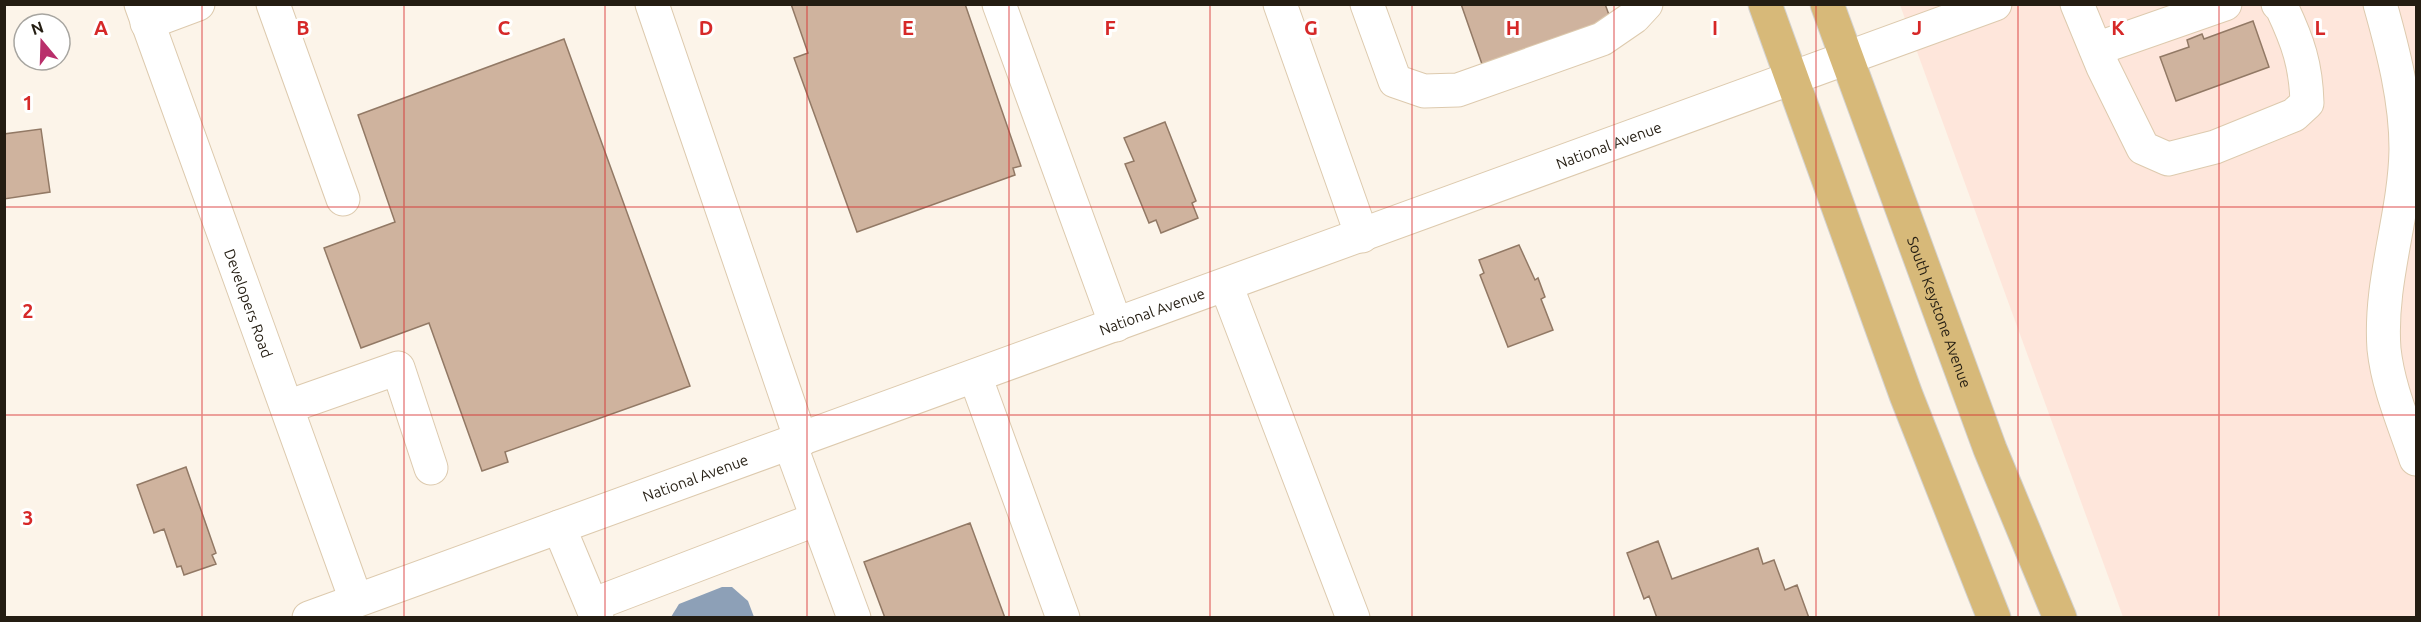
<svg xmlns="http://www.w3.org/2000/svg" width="2421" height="622" font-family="Ubuntu,sans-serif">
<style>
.commercial{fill:#fee6db}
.water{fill:#8da0b7}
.building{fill:#cfb39e;stroke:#927965;stroke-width:1.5}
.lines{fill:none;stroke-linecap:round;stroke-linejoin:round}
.minor-casing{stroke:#ddcaae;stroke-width:35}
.major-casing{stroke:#d3d2d0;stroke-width:35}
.minor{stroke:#fff;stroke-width:33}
.major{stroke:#d7b979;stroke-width:33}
.grid{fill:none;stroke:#d62828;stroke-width:1.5;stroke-opacity:0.55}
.labels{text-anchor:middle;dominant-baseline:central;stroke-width:6;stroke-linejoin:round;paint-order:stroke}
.street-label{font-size:15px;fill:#241d12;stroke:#fff}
.grid-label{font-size:20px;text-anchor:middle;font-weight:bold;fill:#d62828;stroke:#fff;stroke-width:6;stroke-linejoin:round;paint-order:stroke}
</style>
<rect width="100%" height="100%" fill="#fcf4e9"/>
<path class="commercial" d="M1900,5h516v612h-293z"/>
<path class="water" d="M722,587h10l16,14 6,16h-83l8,-13z"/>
<path class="building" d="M791,4h174l56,162 -8,2 2,7 -158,57 -63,-174 14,-5z
M1461,4h144l7,19 -129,44z
M2253,21l16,46 -93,34 -16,-44 29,-10 -2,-7 15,-6 2,5z
M564,39l126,347 -185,66 3,10 -26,9 -53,-148 -68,25 -37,-100 71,-26 -37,-107z
M1165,122l31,79 -4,2 6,15 -37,15 -5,-13 -7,3 -24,-59 9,-3 -10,-23z
M41,129l9,63 -46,7v-65z
M1519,245l16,35 3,-2 7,19 -4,2 12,31 -45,17 -28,-72 4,-2 -5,-13z
M186,467l30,86 -4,2 4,9 -32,11 -3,-9 -4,1 -13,-38 -10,4 -17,-48z
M970,523l35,95h-120l-21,-56z
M1658,541l14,38 86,-31 5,16 11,-4 11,30 12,-5 12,33h-152l-8,-22 -5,3 -17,-46z"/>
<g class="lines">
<g class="minor-casing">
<g id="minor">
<path id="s1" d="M141,4l215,596"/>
<path d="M273,4l70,195"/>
<path d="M652,4l149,436"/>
<path d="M999,4l117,321"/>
<path d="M1280,4l82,232"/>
<path d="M1367,4l28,77 29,10 34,-1 144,-51 32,-22 12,-13"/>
<path d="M2077,4l26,63 40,81 25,11 47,-12 79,-32 13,-12c-1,-38 -9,-61 -25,-95l-4,-4"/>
<path d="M2380,4c13,46 26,96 26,145 -1,67 -27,132 -22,200 4,38 20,74 32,110"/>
<path d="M147,23l51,-19"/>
<path d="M2096,49l129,-45"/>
<path d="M1226,285l127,333"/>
<path d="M975,376l88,242"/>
<path d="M287,407l111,-39 33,100"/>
<path d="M790,444l64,174"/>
<path d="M559,527l38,91"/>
<path d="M592,605l225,-86"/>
<path id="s2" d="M309,618l1686,-614"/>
</g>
</g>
<g class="major-casing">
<g id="major">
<path d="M1765,4l141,391 88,223"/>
<path id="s3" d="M1827,4l163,445 70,169"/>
</g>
</g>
<use href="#minor" class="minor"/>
<use href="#major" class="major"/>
</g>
<path class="grid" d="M202,4v614M404,4v614M605,4v614M807,4v614M1009,4v614M1210,4v614M1412,4v614M1614,4v614M1816,4v614M2018,4v614M2219,4v614M4,207h2412M4,415h2412"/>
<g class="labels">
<g class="street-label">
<text stroke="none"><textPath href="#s2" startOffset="1383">National Avenue</textPath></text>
<text stroke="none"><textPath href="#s1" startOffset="318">Developers Road</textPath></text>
<text stroke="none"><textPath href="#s2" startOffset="897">National Avenue</textPath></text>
<text stroke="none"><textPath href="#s3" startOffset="328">South Keystone Avenue</textPath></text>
<text stroke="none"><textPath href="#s2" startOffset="411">National Avenue</textPath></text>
</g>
</g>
<g class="grid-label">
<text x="101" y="35">A</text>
<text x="303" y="35">B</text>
<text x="504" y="35">C</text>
<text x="706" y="35">D</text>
<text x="908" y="35">E</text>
<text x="1110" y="35">F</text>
<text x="1311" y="35">G</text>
<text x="1513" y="35">H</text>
<text x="1715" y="35">I</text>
<text x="1917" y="35">J</text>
<text x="2118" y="35">K</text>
<text x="2320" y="35">L</text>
<text x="28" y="110">1</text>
<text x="28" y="318">2</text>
<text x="28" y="525">3</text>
</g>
<rect width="2421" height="622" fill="none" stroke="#241d12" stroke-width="12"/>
<g transform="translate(42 42) rotate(341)"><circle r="28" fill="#ffffff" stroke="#a7a5a0" stroke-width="1.5"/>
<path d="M0-4.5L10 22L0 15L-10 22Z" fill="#b92f6b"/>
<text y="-9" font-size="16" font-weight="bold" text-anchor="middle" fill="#241d12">N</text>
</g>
</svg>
